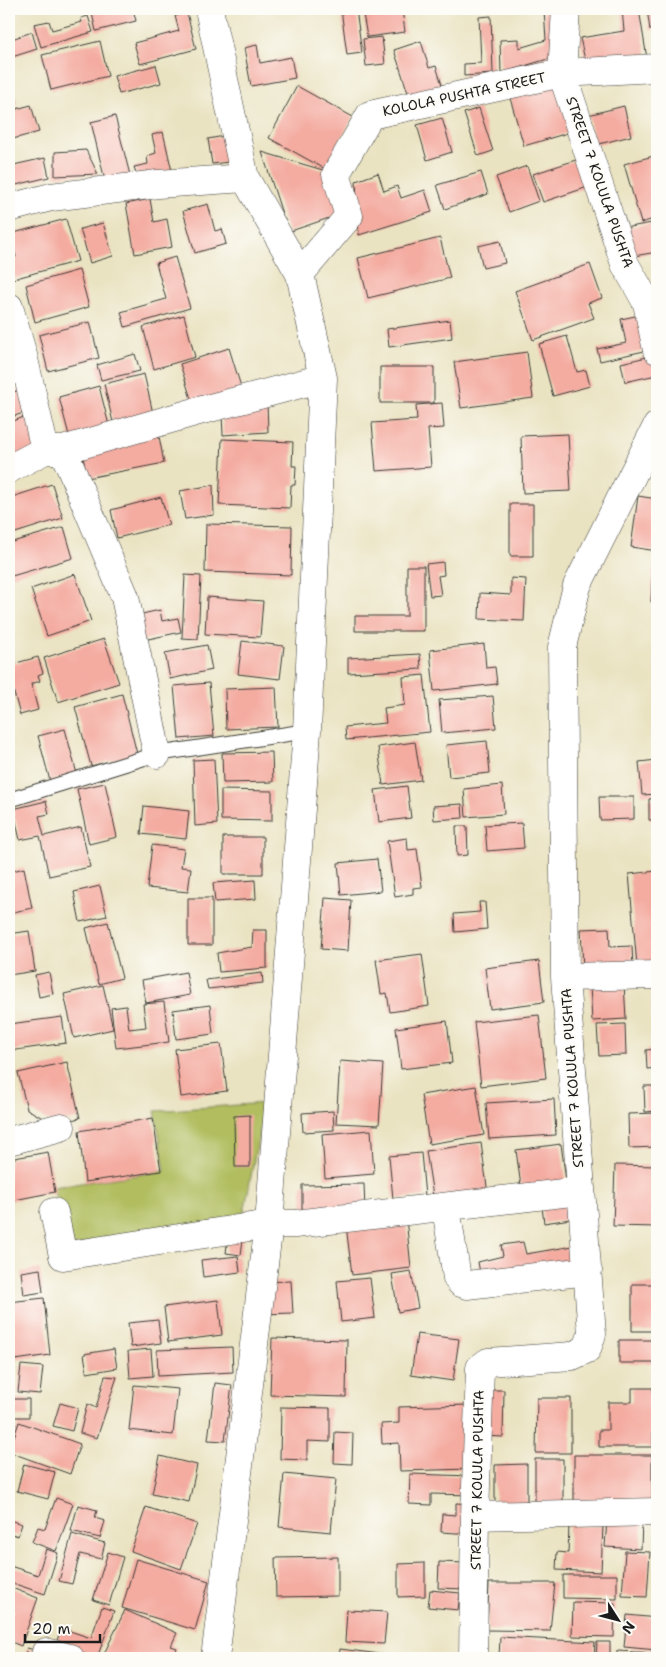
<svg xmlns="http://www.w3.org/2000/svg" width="666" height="1667" font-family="'Shantell Sans',sans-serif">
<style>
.green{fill:#b1bd5f;stroke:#666c3e}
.building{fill:#f4aca1}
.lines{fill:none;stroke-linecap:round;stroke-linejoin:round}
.service-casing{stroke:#3b3a35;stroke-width:16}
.minor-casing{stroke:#3b3a35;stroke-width:29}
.service{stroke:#fff;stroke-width:14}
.minor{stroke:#fff;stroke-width:28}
.labels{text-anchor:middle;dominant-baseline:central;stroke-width:4.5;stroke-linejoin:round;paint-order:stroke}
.street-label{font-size:14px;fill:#1c1c1c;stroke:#fdfcf7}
</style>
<rect width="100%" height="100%" fill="#fdfcf7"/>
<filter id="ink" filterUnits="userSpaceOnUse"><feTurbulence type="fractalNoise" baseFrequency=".02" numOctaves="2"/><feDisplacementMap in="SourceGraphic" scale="10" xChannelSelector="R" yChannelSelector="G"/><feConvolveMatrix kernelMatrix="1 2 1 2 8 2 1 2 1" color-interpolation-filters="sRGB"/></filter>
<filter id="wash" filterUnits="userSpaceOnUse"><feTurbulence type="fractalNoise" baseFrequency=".0096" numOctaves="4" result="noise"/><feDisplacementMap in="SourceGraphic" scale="20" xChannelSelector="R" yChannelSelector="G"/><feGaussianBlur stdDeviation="1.12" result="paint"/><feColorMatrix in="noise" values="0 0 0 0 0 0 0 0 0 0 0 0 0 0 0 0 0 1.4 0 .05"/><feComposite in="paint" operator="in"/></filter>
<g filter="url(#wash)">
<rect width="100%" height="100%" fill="#eae3c2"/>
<path class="green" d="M265,1103l-22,115 -175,29 -15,-60 112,-16 -10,-60z"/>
<g id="blocks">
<path class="building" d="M91,9h42l3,12 -40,10z
M341,9h15l6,44 -15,2z
M402,9l3,23 -38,5 -4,-23z
M555,9l6,46 -60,18 -1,-33 19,-1v9l27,-8 -2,-30z
M622,9h17l9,56 -63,-5 -5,-22 44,-7z
M647,9h10v20l-7,1z
M187,13l9,36 -56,15 -6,-21 45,-12 -4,-15z
M88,16l5,16 -52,15 -7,-23 15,-3 3,9 30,-8 -1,-4z
M491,16l2,58 -29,2v-12l17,-1 -2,-46z
M32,32l5,17 -28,9v-18z
M382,37l3,27 -19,2 -3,-27z
M100,41l8,35 -57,14 -9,-35z
M421,41l8,27 7,-2 8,25 -33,11 -17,-52z
M257,45l3,18 31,-6 4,21 -44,8 -7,-38z
M156,65l5,18 -42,11 -5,-18z
M557,84l14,48 -47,14 -14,-48z
M297,86l56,31 -28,52 -56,-31z
M13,90l4,13 -8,2v-14z
M31,105l8,27 -30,8v-29z
M624,106l7,30 -36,9 -7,-30z
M479,108l14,43 -15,5 -14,-43z
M115,116l16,63 -25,6 -15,-63z
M442,118l10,34 -25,8 -10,-35z
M163,132l11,48 -35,1 -5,-14 14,-3 -1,-8 9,-3 -4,-18z
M224,136l5,26 -17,2 -4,-25z
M86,150l12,24 -43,2v-24z
M262,152l64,19 15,43 -53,18z
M657,155v63l-16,5 -17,-59z
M45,158l4,19 -37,9 -3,-20z
M582,158l9,28 -48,16 -10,-28z
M527,166l12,35 -30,11 -13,-35z
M481,172l7,22 -43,15 -8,-24z
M378,173l6,18 13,-5 4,12 24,-8 7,22 -73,23 -3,-54z
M150,199l4,23 13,-3 5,28 -37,7 -9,-50z
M208,204l7,27 7,-2 4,15 -31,9 -12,-42z
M66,219l12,42 -65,18 -4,-20 7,-2 -6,-23z
M657,222v30l-29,5 -4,-29z
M103,223l10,33 -23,7 -10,-34z
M440,238l10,40 -82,20 -10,-40z
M500,241l5,22 -22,5 -5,-22z
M175,257l15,51 -65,19 -4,-15 45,-13 -10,-36z
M590,264l12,34 -14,5 6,15 -61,22 -18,-49z
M79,270l10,37 -54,15 -9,-37z
M645,314l8,35 -53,12 -3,-12 29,-6 -5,-24z
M184,315l11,42 -41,12 -11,-42z
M450,320l2,18 -63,9 -2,-18z
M90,322l9,36 -51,13 -9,-36z
M567,336l10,36 9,-2 4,16 -37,10 -14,-52z
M229,348l13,42 -49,15 -13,-41z
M527,352l6,46 -72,10 -7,-46z
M135,354l5,17 -39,9 -4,-15z
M651,356l5,19 -31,7 -4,-19z
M380,367h54v36h-54z
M144,374l11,48 -40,9 -11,-47z
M99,386l12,47 -40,10 -12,-46z
M24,388l8,22 -23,8v-24z
M267,402l1,30 -45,3 -1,-20z
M442,403l2,25 -16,1 3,38 -55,4 -4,-48 45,-3 -1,-15z
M26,416l13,32 -30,12v-37z
M158,431l6,32 -77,15 -6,-32z
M568,434l3,57 -48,2 -2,-57z
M222,439l71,3 -1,24h4l-1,19h-4l-1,23 -71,-3z
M52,484l11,34 -54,17v-37z
M213,485l1,30 -29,4 -5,-28z
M638,496l19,3v52l-26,-4z
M161,497l8,28 -52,13 -6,-28z
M510,504h23v52h-23z
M206,524l86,2 -1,49 -86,-3z
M64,527l9,31 -61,18 -3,-12v-21z
M443,562l1,13 -6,1 3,19 -11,1 -4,-32z
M407,566h17v65h-69v-15h52z
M653,566h4v36h-6z
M75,574l16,47 -44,15 -16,-47z
M185,575l16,1 -3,63 -16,-1z
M511,578l15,1 -2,42 -45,-2 1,-26 31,2z
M207,597l56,4 -3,36 -55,-3z
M160,610l2,11 16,-3 3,14 -42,9 -6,-25z
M104,639l15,44 -61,19 -14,-44z
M242,641l42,5 -4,33 -42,-5z
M484,644l2,24 9,-1 2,17 -63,7 -4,-41z
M207,645l5,25 -42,9 -5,-26z
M420,654l1,15 -73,4v-15z
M38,657l5,16 -5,2 2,6 -9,3 7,26 -18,5 -11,-40v-10z
M424,675l6,57 -84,8 -1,-13 41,-4 -2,-15 21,-3 -2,-28z
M209,683l5,53 -35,3 -5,-53z
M276,687l2,40 -52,2 -1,-40z
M122,694l15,60 -46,12 -16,-59z
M493,696l3,32 -54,5 -3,-33z
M65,729l12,45 -27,7 -12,-45z
M487,741l3,32 -41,4 -3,-32z
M415,742l6,38 -38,5 -5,-38z
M272,752l1,30 -50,1 -1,-30z
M214,759l3,65 -22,2 -2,-66z
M657,760v34l-15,1 -3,-33z
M105,783l12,54 -28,7 -12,-55z
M502,785l2,29 -38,3 -2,-28z
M407,786l4,32 -32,4 -4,-32z
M221,790l51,1v30l-51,-1z
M599,797h35v22l-34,1z
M657,798v22h-8v-21z
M46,801l3,13 -10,2 5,20 37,-9 9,40 -41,9 -9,-40 -20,4 -7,-31z
M462,804l1,14 -29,2 -1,-14z
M144,806l45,5 -3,28 -45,-5z
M522,823l2,25 -37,3 -2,-26z
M456,826h11l1,29 -11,1z
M223,837h40v37h-40z
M407,838l1,12 9,-1 5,38 -9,1v6l-18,3 -8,-56z
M152,845l32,4 -3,18 10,1 -3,24 -41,-4z
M377,859l4,32 -40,4 -3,-32z
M24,868l8,40 -23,5v-41z
M657,871v93l-20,2 -8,-92z
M255,880l1,19 -41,3 -2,-19z
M100,886l7,30 -27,6 -6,-30z
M188,898h24v47h-24z
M325,898l26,2 -3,51 -27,-2z
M479,902h6l2,27 -32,3 -1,-18 26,-2z
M108,922l14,56 -23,6 -13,-56z
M609,928l1,19 22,-1 1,20 -50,3 -2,-40z
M253,930h14v38l-48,4 -2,-19 35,-6z
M29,931l6,40 -26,4v-41z
M422,954l7,52 -39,6 -3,-19 -6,1 -5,-34z
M539,961l5,41 -54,7 -5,-41z
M49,972l4,22 -14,3 -4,-22z
M186,972l4,23 -44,8 -4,-23z
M262,973l1,10 -55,6 -2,-9z
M624,983l2,36 -34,2 -2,-36z
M103,985l10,44 -39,9 -10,-44z
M164,1002l5,40 -53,6 -5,-40 15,-2 3,23 17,-2 -3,-23z
M210,1005l3,29 -37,5 -3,-29z
M539,1015l7,63 -65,8 -7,-64z
M62,1017l4,26 -57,8v-27z
M447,1021l5,42 -51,6 -5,-41z
M625,1024l1,31 -27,1 -2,-31z
M221,1044l6,47 -46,6 -6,-48z
M657,1049v19l-10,1 -1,-19z
M340,1061l43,3 -4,61 -43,-2z
M67,1062l13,56 -27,6 -26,-15 -9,-36z
M476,1086l8,49 -55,9 -8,-49z
M644,1086h13v25l-12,1z
M554,1099l2,36 -67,4 -3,-36z
M333,1111l1,19 -31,2 -1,-19z
M657,1113v34l-28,1 -1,-34z
M250,1115v52h-15l-1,-51z
M153,1118l8,53 -76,11 -6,-51z
M371,1130l3,44 -49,4 -3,-44z
M481,1143l7,51 -54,8 -8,-51z
M561,1144l6,44 -45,6 -6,-44z
M48,1152l7,40 -46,9v-42z
M421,1153l4,43 -32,3 -4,-43z
M615,1165l42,1v61l-44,-1z
M364,1184l1,27 -63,1v-27z
M568,1196l3,23 -27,4 -3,-24z
M406,1218l5,50 -59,7 -6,-50z
M228,1237l15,2 -2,16 -15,-2z
M523,1242l3,12 47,-8 9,22 -102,5 -2,-11 25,-6 -2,-11z
M238,1256l2,16 -37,5 -2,-17z
M40,1269l3,23 -19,3 -3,-23z
M411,1271l7,37 -20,4 -6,-38z
M370,1278l5,40 -34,4 -4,-41z
M291,1281l2,32 -31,1 -2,-32z
M632,1284h25v47h-25z
M44,1298l6,57 -35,5 -6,-58z
M218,1300l4,35 -54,7 -4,-35z
M158,1320l3,23 -30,4 -3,-24z
M417,1334l42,5 -6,42 -42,-6z
M272,1338l75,2 -1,57 -76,-2z
M619,1340h38v23h-38z
M232,1347l1,25 -75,4 -1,-26z
M114,1349l3,19 -30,5 -3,-19z
M151,1349l2,27 -23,2 -2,-27z
M21,1365l22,2 -3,27 -22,-2z
M105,1376l12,1 -20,61 -17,-5 7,-29 9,4z
M215,1383l17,2 -7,56 -17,-1z
M134,1385l44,4 -5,46 -44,-5z
M632,1388h21v59h-54v-17h9v-28h24z
M481,1390h23l-1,47 -22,-1z
M537,1398h34v55h-35z
M9,1399h20v18h-20z
M60,1403l18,5 -6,23 -19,-5z
M468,1405l2,64 -70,2 -1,-28 -17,1 -1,-20 18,-1v-16z
M281,1407l49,1v34l-23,-1v19l-27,-1z
M19,1422l61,22 -10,30 -61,-22z
M335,1432l18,1 -1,31 -18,-1z
M574,1455h78v58h-78z
M160,1456l37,9 -8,37 -37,-8z
M535,1459h28v51h-28z
M24,1464l31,8 -7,27 -31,-8z
M527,1464v46h-32v-45z
M284,1474l52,5 -5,53 -52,-5z
M410,1474l62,2v19l-41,-1v11l-22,-1z
M56,1498l17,6 -17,47 -24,-9 6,-15 7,2z
M456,1503l17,1 -2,30 -30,-2 1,-18 14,1z
M78,1505l19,5 -2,8 10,3 -5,17 -29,-7z
M146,1507l51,17 -16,45 -50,-18z
M607,1519l35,2 -1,28 -36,-2z
M9,1520l13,4 -4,12 -9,-3z
M569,1525l34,1 -2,46 -45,-2 1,-18 11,1z
M72,1534l33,9 -4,16 -21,-5 -8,30 -13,-3z
M46,1549l12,4 -13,41 -36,-12 1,-16 28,9z
M625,1551l25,1 -3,45 -25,-1z
M108,1552l15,5 -14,48 -16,-5z
M338,1557v39l-62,1 -1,-39z
M136,1559l73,22 -14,49 -73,-22z
M439,1562l25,1 -1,26 -25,-1z
M425,1563v33l-27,1v-33z
M563,1575h54v24l-54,-1z
M489,1583h66l-5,48 -63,-1z
M9,1587l29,11 -17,48 -12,-5v-17l5,-15 -5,-2z
M430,1590l30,3 -2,17 -30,-3z
M573,1602l42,1 -1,34 -42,-1z
M102,1607l12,4 -17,47 -41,-14 5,-16 30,10z
M125,1610l52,23 -6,13 6,2 -4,10h-71z
M347,1610l40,2 -3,32 -39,-2z
M627,1615l30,3v32l-33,-3z
M500,1637l95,5 -1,16h-95z
M597,1642h13v16h-14z
M27,1648l26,7 -1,3h-28z
M340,1649l64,8v1h-65z
M617,1651l40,2v5h-40z"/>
</g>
</g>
<g filter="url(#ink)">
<use href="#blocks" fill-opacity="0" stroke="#3b3a35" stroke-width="1"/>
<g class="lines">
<g class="service-casing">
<path id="service" d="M9,800l148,-46 150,-23"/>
</g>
<g class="minor-casing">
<path id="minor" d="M209,9l36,169 55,96 23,104 -16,353 -38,493 -54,434
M566,9l-4,64 63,191 22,39 10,47
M9,208l42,-11 107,-13 87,-6
M300,274l49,-58 -13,-42 34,-59 192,-42 95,-5
M9,307l14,48 22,95
M63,450l62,147 32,157
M9,469l36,-19h18l132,-38 128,-34
M565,977l92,-2
M9,1141l52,-14
M446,1208l11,70 4,5 6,2 121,-14
M54,1212l9,44 206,-32h26l285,-33
M475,1516l182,-4
M46,1652l24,6
M473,1658l2,-142 5,-148 8,-6 84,-6 15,-7 5,-15 -27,-357 -3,-330 15,-61 80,-160"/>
</g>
<use href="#service" class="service"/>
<use href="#minor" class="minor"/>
</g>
</g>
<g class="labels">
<g class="street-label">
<text transform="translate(464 94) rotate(-12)">KOLOLA PUSHTA STREET</text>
<text transform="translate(600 182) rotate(71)">STREET 7 KOLULA PUSHTA</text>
<text transform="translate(572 1078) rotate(-94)">STREET 7 KOLULA PUSHTA</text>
<text transform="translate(477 1480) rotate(-89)">STREET 7 KOLULA PUSHTA</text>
</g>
</g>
<rect width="666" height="1667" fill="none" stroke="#fdfcf7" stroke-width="30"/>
<g transform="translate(618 1620) rotate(126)" stroke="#fdfcf7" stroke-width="4" paint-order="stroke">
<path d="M0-4L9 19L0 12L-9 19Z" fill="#1c1c1c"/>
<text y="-8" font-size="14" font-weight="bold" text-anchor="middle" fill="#1c1c1c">N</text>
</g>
<path d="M25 1634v8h75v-8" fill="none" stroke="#1c1c1c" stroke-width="2.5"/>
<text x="32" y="1634" font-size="15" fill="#1c1c1c" stroke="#fdfcf7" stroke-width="4" paint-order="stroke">20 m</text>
</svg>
